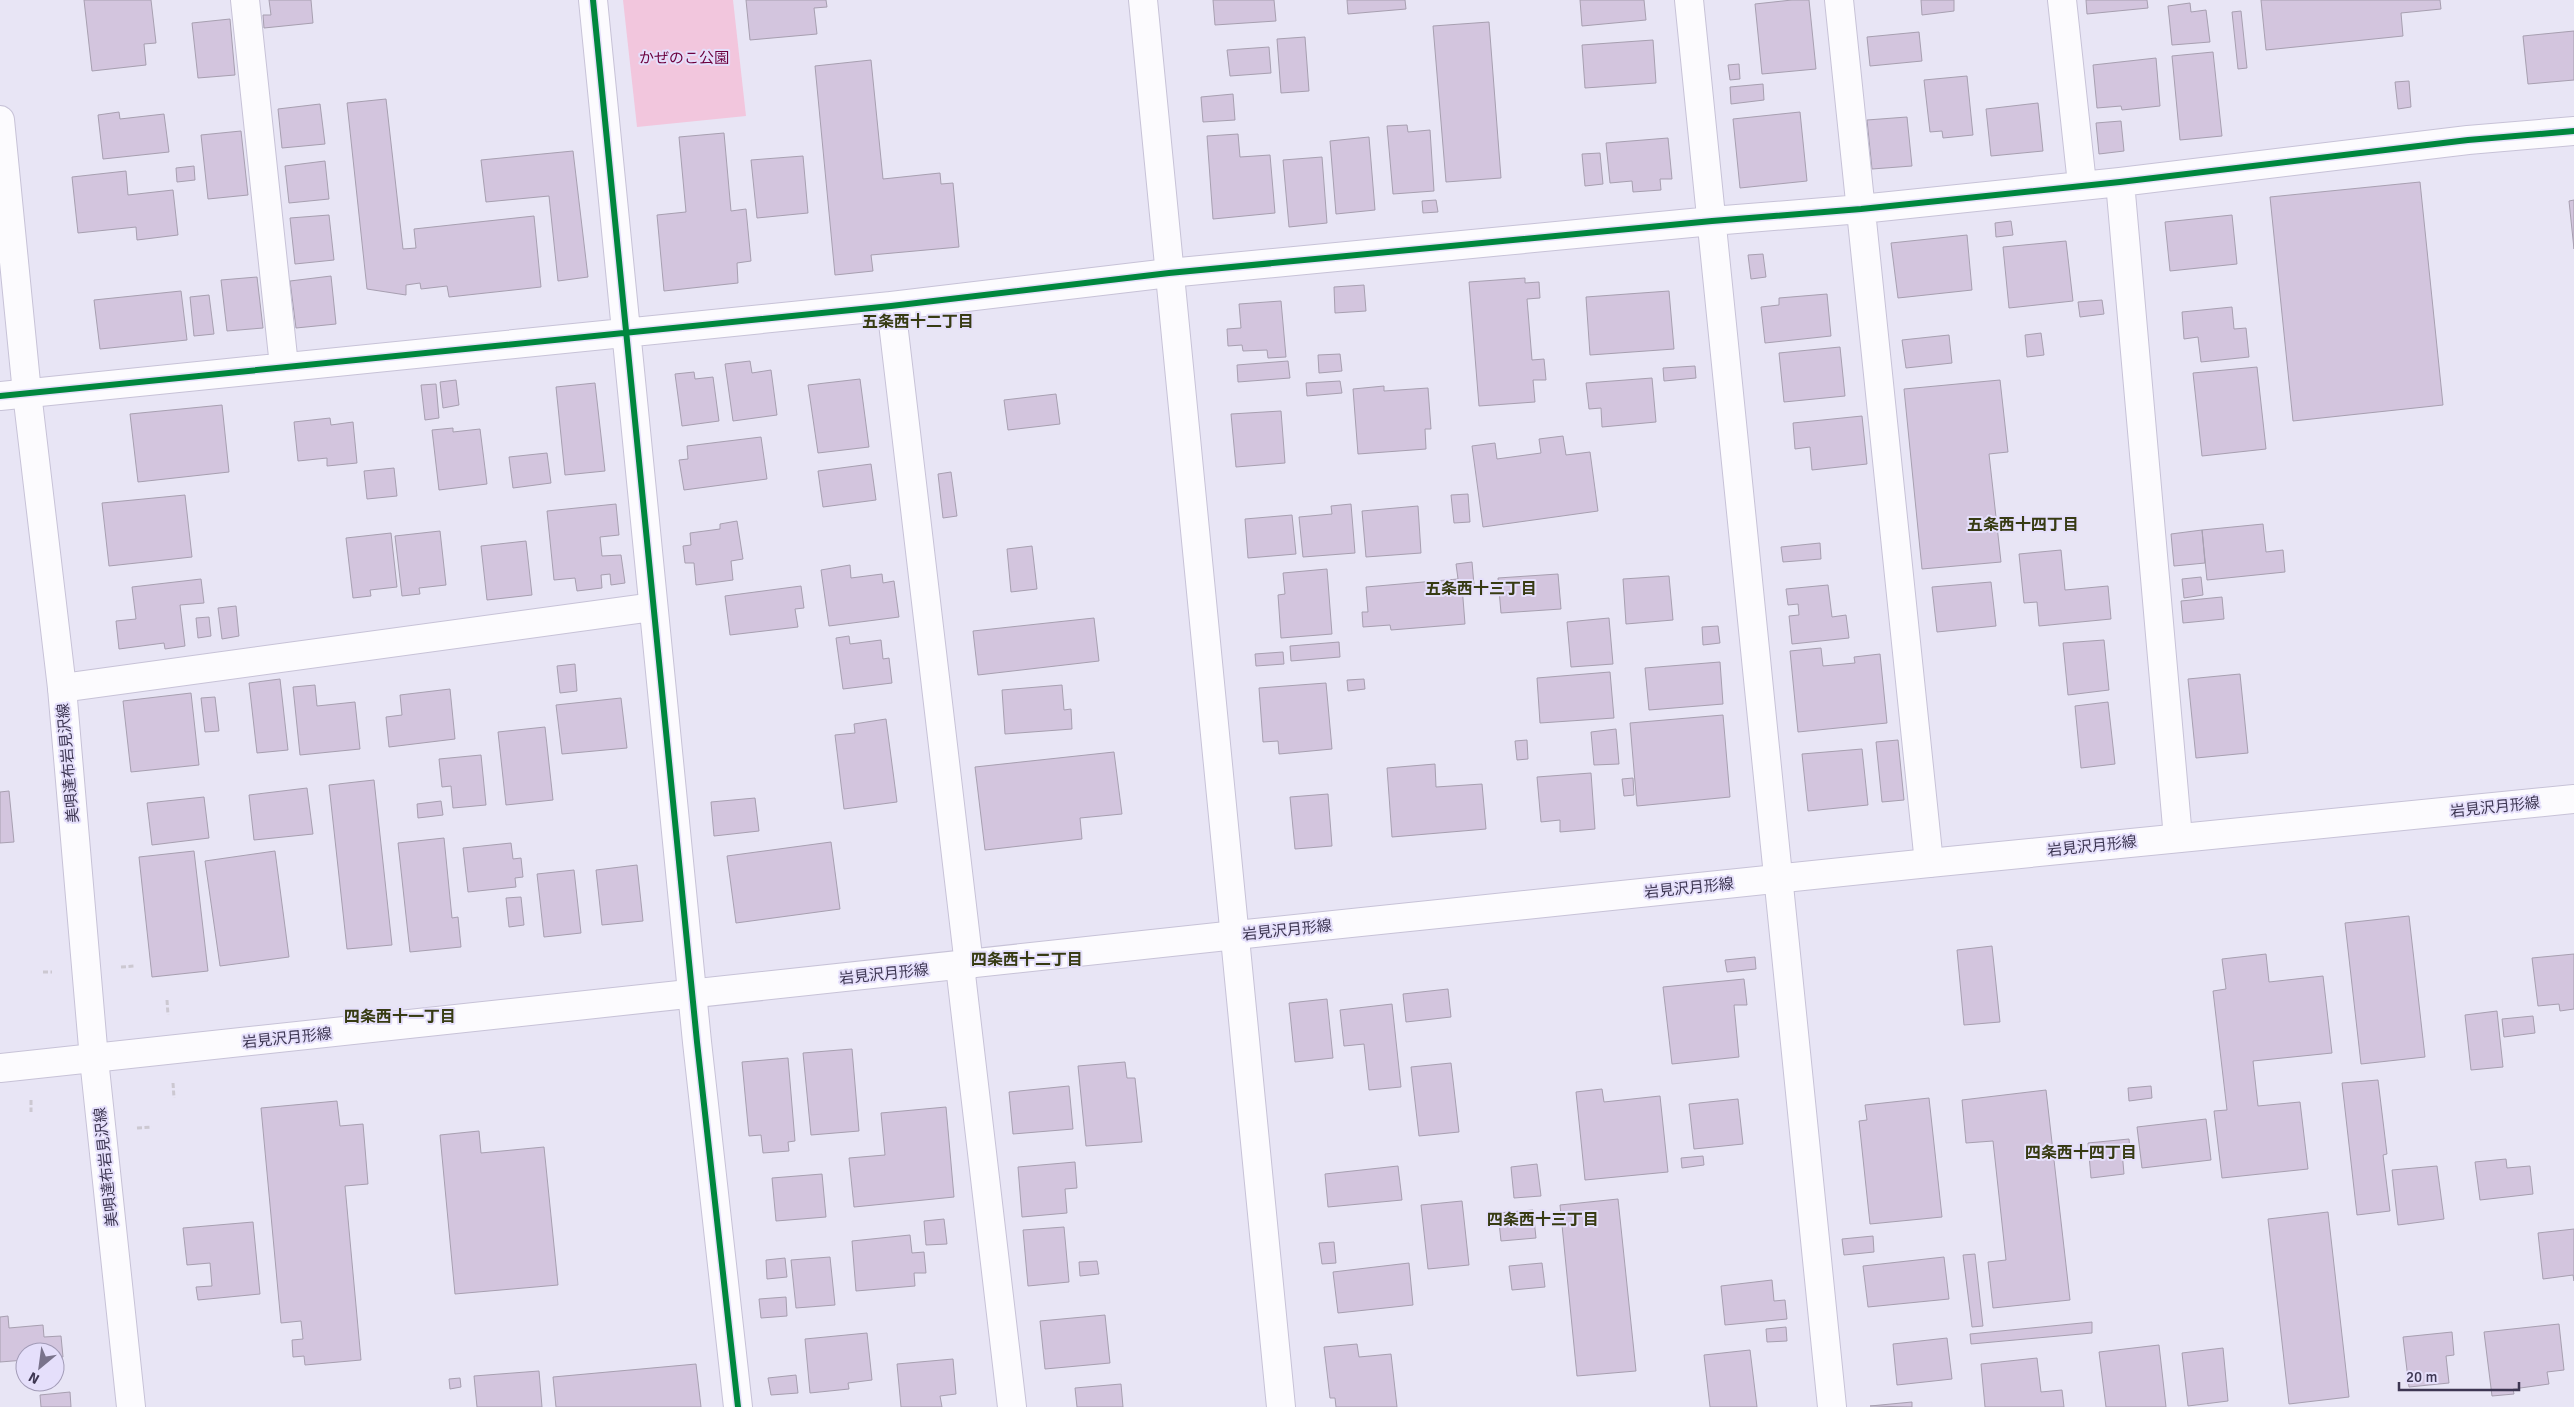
<svg xmlns="http://www.w3.org/2000/svg" width="2574" height="1407" font-family="Signika,'Noto Sans JP',sans-serif">
<style>
.green{fill:#f2c6dd}
.building{fill:#d3c5de;stroke:#a79fb0}
.lines{fill:none;stroke-linecap:round;stroke-linejoin:round}
.minor-casing{stroke:#c7c2d7;stroke-width:30}
.tertiary-casing{stroke:#c7c2d7;stroke-width:30}
.secondary-casing{stroke:#c7c2d7;stroke-width:30}
.primary-casing{stroke:#c7c2d7;stroke-width:30}
.path{stroke:#ccc8d1;stroke-width:3;stroke-dasharray:5 2.5;stroke-linecap:butt}
.minor{stroke:#fcfbfe;stroke-width:28}
.tertiary{stroke:#fcfbfe;stroke-width:28}
.secondary{stroke:#fcfbfe;stroke-width:28}
.primary{stroke:#fcfbfe;stroke-width:28}
.cycleway-casing{stroke:#e5dffb;stroke-width:9}
.cycleway{stroke:#00873e;stroke-width:6}
.labels{text-anchor:middle;dominant-baseline:central;stroke-width:4;stroke-linejoin:round;paint-order:stroke}
.park-label{font-size:15px;fill:#6c003d;stroke:#e5dffb}
.street-label{font-size:15px;fill:#3d3652;stroke:#e5dffb}
.neighbourhood-label{font-size:16px;font-weight:bold;fill:#373b13;stroke:#e5dffb}
</style>
<rect width="100%" height="100%" fill="#e8e5f5"/>
<path class="green" d="M623,0h110l13,116 -109,11z"/>
<path class="building" d="M84,0h67l5,43 -12,1 2,21 -54,6z
M269,0h42l2,23 -49,5 -1,-13h8z
M746,0h80l1,7 -13,1 3,26 -67,6z
M1213,0h61l2,21 -61,4z
M1347,0h58l1,9 -58,5z
M1580,0h64l2,20 -64,6z
M1792,0h17l7,69 -54,5 -7,-70z
M1921,0h33v11l-32,4z
M2086,0h61l1,8 -61,6z
M2261,0h179l1,9 -40,4 2,23 -137,14z
M2190,3l1,9 15,-2 4,32 -38,3 -4,-39z
M2241,11l6,57 -9,1 -6,-57z
M230,19l5,56 -37,3 -6,-55z
M1489,22l12,156 -55,4 -13,-156z
M2574,31v49l-46,4 -5,-48z
M1919,32l3,29 -52,5 -3,-29z
M1305,37l4,54 -28,2 -4,-54z
M1653,40l3,43 -71,5 -3,-43z
M1269,47l2,26 -41,3 -3,-26z
M2213,52l9,84 -42,4 -8,-84z
M2156,58l4,48 -38,4 -1,-4 -24,2 -4,-43z
M871,60l12,119 57,-6 1,11 12,-1 6,64 -88,8 2,16 -38,4 -20,-209z
M1739,64l1,15 -10,1 -2,-15z
M1967,76l6,59 -30,3 -1,-7 -12,1 -6,-52z
M2409,81l2,26 -13,2 -3,-27z
M1763,84l1,16 -33,4 -1,-17z
M1233,94l2,26 -32,2 -2,-25z
M386,99l17,150 13,-1 -2,-19 120,-13 7,71 -92,10 -2,-11 -26,3 -1,-6 -14,2v10l-39,-6 -20,-186z
M2038,103l5,48 -52,5 -5,-47z
M320,104l5,40 -43,4 -4,-39z
M119,112l1,7 44,-5 5,38 -66,7 -5,-44z
M1800,112l7,69 -67,7 -7,-69z
M1907,117l5,49 -40,3 -5,-49z
M2121,121l3,30 -25,3 -3,-31z
M1407,125l1,7 22,-2 4,61 -41,3 -6,-68z
M241,131l7,64 -40,4 -7,-64z
M724,133l7,78 15,-2 5,52 -14,2 1,20 -74,8 -7,-76 29,-3 -7,-75z
M1238,134l2,23 30,-2 5,58 -62,6 -6,-83z
M1369,137l6,73 -39,4 -6,-73z
M1668,138l4,41h-12l1,11 -28,2 -1,-11 -22,2 -4,-40z
M573,151l15,126 -30,4 -9,-85 -63,6 -5,-42z
M1600,153l3,31 -18,2 -3,-32z
M803,156l5,57 -51,5 -6,-58z
M1322,157l5,66 -38,4 -6,-67z
M325,161l4,38 -40,4 -4,-37z
M194,166l1,14 -18,2 -1,-14z
M126,171l2,24 45,-5 5,45 -41,5 -1,-13 -58,6 -6,-56z
M2420,182l23,223 -150,16 -23,-224z
M1436,200l2,12 -15,1 -1,-12z
M2574,200v49l-5,-48z
M329,215l5,45 -39,4 -5,-46z
M2232,215l5,49 -67,7 -5,-49z
M2011,221l2,14 -17,2 -1,-14z
M1967,235l5,55 -74,8 -7,-55z
M2066,241l7,60 -64,7 -6,-61z
M1763,254l3,23 -15,2 -3,-24z
M331,276l5,48 -40,4 -6,-47z
M257,277l6,51 -36,3 -6,-51z
M1525,278v5l14,-1 1,16 -13,1 5,61 12,-1 2,21h-13l2,22 -56,4 -10,-124z
M1364,285l2,26 -31,2 -1,-26z
M181,291l6,49 -87,9 -6,-49z
M1669,291l5,58 -84,6 -4,-58z
M1827,294l4,42 -66,7 -4,-36 18,-2v-7z
M209,295l5,39 -20,2 -4,-39z
M2102,300l2,14 -24,3 -2,-15z
M1281,301l5,56 -18,1 -1,-8 -24,1 -1,-6 -14,1 -1,-17 14,-1 -2,-24z
M2232,307l2,22 12,-1 3,29 -48,5 -3,-25 -14,2 -2,-27z
M2041,333l3,22 -17,2 -2,-22z
M1949,335l3,28 -46,5 -4,-28z
M1840,347l5,49 -61,6 -5,-49z
M1340,354l2,17 -23,2 -1,-18z
M750,361l2,12 19,-3 6,45 -44,6 -8,-57z
M1288,361l2,17 -52,4 -1,-17z
M1695,366l1,12 -32,3 -1,-13z
M2257,367l9,82 -64,7 -9,-83z
M694,372l1,7 18,-2 6,44 -37,5 -7,-52z
M1652,378l4,44 -54,5 -1,-19 -12,1 -3,-26z
M860,379l9,68 -51,6 -10,-68z
M456,380l3,25 -16,3 -3,-26z
M2000,380l8,72 -19,2 12,108 -79,7 -18,-180z
M1340,381l2,12 -35,3 -1,-13z
M595,383l10,88 -40,4 -9,-88z
M436,384l3,34 -14,2 -4,-35z
M1384,386v5l44,-3 3,41h-6l1,20 -68,5 -5,-65z
M1056,394l4,30 -52,6 -4,-30z
M222,405l7,67 -91,10 -8,-68z
M1281,411l4,52 -49,4 -5,-53z
M1862,416l5,48 -55,6 -2,-23 -15,2 -2,-26z
M330,418l1,7 22,-3 4,41 -30,3v-8l-29,3 -4,-39z
M453,428v4l27,-3 7,55 -48,6 -7,-60z
M1563,436l3,19 24,-3 8,59 -115,16 -11,-81 23,-3 2,16 44,-6 -2,-14z
M761,437l6,42 -83,11 -5,-30 9,-1 -1,-13z
M547,453l4,30 -38,5 -4,-31z
M871,464l5,36 -53,7 -5,-36z
M394,468l3,28 -30,3 -3,-28z
M951,472l6,44 -14,2 -5,-44z
M1468,494l2,28 -16,1 -3,-28z
M185,495l7,62 -83,9 -7,-63z
M616,504l3,31 -19,2 2,19 19,-1 4,28 -14,2 -1,-11 -9,1 1,13 -25,3 -2,-13 -21,2 -7,-69z
M1351,504l4,49 -52,4 -4,-40 33,-3 -1,-8z
M1418,506l3,47 -55,4 -4,-46z
M1292,515l4,39 -48,4 -3,-39z
M737,521l6,38 -12,2 2,19 -37,5 -2,-22h-9l-2,-17 8,-1 -1,-12 30,-4v-5z
M2263,524l3,28 17,-2 2,22 -78,8 -5,-50z
M2202,530l3,33 -31,3 -3,-32z
M440,531l6,54 -27,3 1,6 -18,2 -7,-60z
M391,533l6,54 -27,3 1,6 -18,2 -7,-60z
M526,541l6,54 -45,5 -6,-54z
M1820,543l1,16 -38,3 -2,-15z
M1032,546l5,43 -26,3 -4,-43z
M2061,550l4,40 43,-4 3,33 -72,7 -2,-24 -13,1 -5,-49z
M1472,562l2,23 -12,1 3,38 -74,6 -1,-5 -27,2 -1,-15h6l-2,-25 92,-8 -2,-15z
M850,565l1,13 31,-4 1,9 11,-2 5,36 -70,9 -8,-56z
M1327,569l5,65 -51,4 -3,-43 7,-1 -2,-21z
M1558,574l3,35 -60,4 -3,-35z
M1669,576l4,44 -47,4 -3,-45z
M2201,577l2,18 -19,3 -2,-19z
M201,579l3,24 -24,2 5,41 -20,3 -1,-6 -45,6 -3,-28 20,-2 -4,-32z
M1991,582l5,44 -59,6 -5,-45z
M1828,585l4,32 14,-2 3,23 -57,6 -3,-28 10,-1 -1,-11 -10,1 -2,-16z
M801,586l3,22 -9,1 3,18 -68,8 -5,-39z
M2222,597l2,22 -41,4 -2,-22z
M236,606l3,30 -17,3 -4,-31z
M209,617l2,19 -13,2 -2,-20z
M1094,618l5,43 -121,14 -5,-44z
M1609,618l4,46 -42,3 -4,-45z
M1718,626l2,17 -17,2 -1,-18z
M849,636l1,8 31,-4 2,19 6,-1 3,25 -49,6 -7,-51z
M2104,640l5,50 -41,5 -5,-52z
M1339,642l1,15 -49,4 -1,-15z
M1821,648l2,18 32,-3 -1,-6 26,-3 7,69 -89,9 -8,-81z
M1283,652l1,12 -28,2 -1,-12z
M1720,662l3,42 -74,6 -4,-42z
M575,664l2,27 -17,2 -3,-27z
M1610,672l4,46 -74,5 -3,-45z
M2240,674l8,79 -52,5 -8,-79z
M280,679l8,71 -31,3 -8,-70z
M1364,679l1,10 -17,2 -1,-11z
M1326,683l6,66 -53,5 -1,-13 -15,1 -4,-54z
M315,685l2,21 38,-4 5,47 -60,6 -7,-68z
M1062,685l2,25 7,-1 1,20 -67,5 -3,-44z
M450,689l5,50 -66,8 -3,-30 16,-2 -2,-20z
M191,693l8,72 -68,7 -8,-71z
M215,697l4,34 -14,1 -4,-34z
M621,698l6,50 -65,6 -6,-49z
M2108,702l7,62 -34,4 -6,-62z
M1723,715l7,82 -93,9 -7,-83z
M886,719l11,83 -53,7 -9,-74 20,-2 -1,-9z
M545,727l8,73 -47,5 -8,-73z
M1616,729l3,35 -25,1 -3,-33z
M1527,740l1,19 -11,1 -2,-19z
M1898,740l6,60 -22,2 -6,-60z
M1862,749l6,56 -60,6 -6,-57z
M1114,752l8,62 -42,4 2,21 -97,11 -10,-83z
M481,755l5,50 -33,3 -2,-22 -9,1 -3,-28z
M1435,764l1,23 46,-3 4,45 -94,8 -5,-69z
M1591,773l4,56 -35,3v-12l-19,2 -4,-45z
M1633,778l1,17 -10,1 -2,-17z
M374,780l18,165 -45,4 -18,-164z
M307,788l6,46 -59,6 -5,-45z
M9,791l5,51 -14,1v-51z
M1328,794l4,52 -37,3 -5,-52z
M204,797l5,41 -57,7 -5,-42z
M755,798l4,33 -45,5 -3,-34z
M441,801l2,14 -25,3 -1,-14z
M444,838l8,80 6,-1 3,30 -51,5 -12,-109z
M831,842l9,67 -104,14 -9,-67z
M511,843l2,16 8,-1 2,19 -8,1 1,9 -48,5 -5,-44z
M194,851l14,120 -56,6 -13,-120z
M275,851l14,106 -69,9 -15,-105z
M637,865l6,56 -41,4 -6,-55z
M574,870l7,63 -37,4 -7,-63z
M521,897l3,28 -15,2 -3,-29z
M2409,916l16,141 -64,7 -16,-141z
M1992,946l8,76 -36,3 -7,-75z
M2266,954l3,28 54,-6 9,77 -79,8 5,45 42,-4 8,67 -86,9 -8,-67 13,-1 -14,-119 13,-2 -4,-30z
M2574,954v55l-14,2 -1,-7 -21,2 -6,-48z
M1755,957l1,12 -29,3 -2,-12z
M1744,979l3,26h-13l5,52 -67,7 -9,-77z
M1448,989l3,28 -45,5 -3,-28z
M1327,999l6,59 -38,4 -6,-59z
M1392,1004l9,83 -32,3 -5,-46 -20,2 -4,-36z
M2497,1011l6,56 -32,3 -6,-55z
M2533,1016l2,17 -31,4 -2,-18z
M852,1049l7,82 -48,4 -8,-82z
M788,1058l7,83 -7,1 1,9 -26,2 -2,-18 -12,1 -7,-74z
M1125,1062l2,16h8l7,64 -56,4 -8,-80z
M1451,1063l8,69 -40,4 -8,-69z
M2378,1080l9,74 -4,1 7,56 -33,4 -15,-132z
M1069,1086l4,43 -60,5 -4,-42z
M2151,1086l1,12 -23,3 -1,-13z
M1602,1089l2,13 56,-6 8,76 -83,8 -9,-88z
M2046,1090l24,210 -77,8 -5,-46 18,-2 -13,-119 -27,2 -4,-43z
M1929,1098l13,119 -72,7 -11,-103 8,-1 -2,-15z
M1738,1099l5,45 -49,5 -5,-45z
M337,1101l3,25 23,-2 5,60 -23,2 16,174 -56,5 -1,-9 -11,1 -1,-17 11,-1 -2,-18 -20,2 -20,-215z
M946,1107l8,90 -100,10 -5,-49 36,-3 -4,-42z
M2206,1119l5,41 -69,8 -5,-41z
M479,1131l2,22 63,-6 14,138 -103,9 -15,-159z
M2129,1139l1,11 -8,1 2,23 -33,4 -3,-35z
M1703,1156l1,9 -22,3 -1,-10z
M2506,1159l1,9 23,-2 3,28 -53,6 -5,-38z
M1075,1162l2,26 -12,1 2,24 -45,4 -4,-50z
M1537,1164l4,32 -27,2 -3,-31z
M1398,1166l4,34 -74,7 -3,-33z
M2437,1166l7,53 -46,6 -6,-55z
M822,1174l4,43 -50,4 -4,-43z
M1618,1199l18,172 -59,5 -17,-171z
M1462,1201l7,64 -41,4 -7,-64z
M1533,1210l3,28 -35,3 -3,-28z
M2328,1212l21,185 -60,7 -21,-185z
M944,1219l3,25 -21,1 -2,-24z
M253,1222l7,72 -62,6 -2,-13 16,-1 -2,-23 -23,2 -4,-37z
M1064,1227l5,55 -41,4 -5,-56z
M2574,1229v52l-1,-6 -30,4 -5,-46z
M910,1235l2,18 12,-1 2,21h-12l1,13 -59,5 -4,-50z
M1873,1236l1,16 -30,3 -2,-16z
M1334,1242l2,21 -14,1 -3,-21z
M1975,1254l8,72 -11,1 -9,-72z
M830,1257l5,48 -39,3 -5,-48z
M1944,1257l5,42 -81,8 -5,-41z
M785,1258l2,19 -20,2 -1,-19z
M1097,1261l2,13 -19,2 -1,-14z
M1409,1263l4,42 -75,8 -5,-41z
M1542,1263l3,24 -33,3 -3,-24z
M1772,1280l2,21 11,-1 2,19 -62,6 -4,-39z
M786,1297l1,19 -26,2 -2,-19z
M1105,1315l5,48 -65,6 -5,-48z
M8,1316l1,12 34,-3 1,12 17,-1 2,21 -8,1v-6h-30v8l-25,2v-45z
M2092,1322v11l-121,11 -1,-10z
M2559,1324l5,46 -17,2 2,12 -36,5 1,5 -22,2 -8,-64z
M1786,1327l1,14 -20,1 -1,-13z
M2452,1332l2,23 -8,1 3,27 -40,4 -6,-50z
M867,1333l5,47 -24,3 1,6 -39,4 -5,-54z
M1947,1338l5,41 -55,6 -4,-41z
M1357,1344l2,13 32,-3 6,53h-61l-1,-9h-5l-6,-51z
M2159,1345l7,62h-60l-7,-55z
M2223,1348l5,53 -40,5 -6,-53z
M1750,1350l7,57h-47l-6,-52z
M2037,1358l4,34 21,-2 2,17h-79l-4,-43z
M953,1359l3,35 -16,2 2,11h-41l-4,-43z
M696,1364l5,43h-145l-3,-30z
M539,1371l3,36h-65l-3,-31z
M796,1375l2,18 -27,2 -3,-17z
M460,1378l1,9 -11,2 -1,-10z
M1121,1384l2,23h-46l-2,-19z
M70,1392l1,15h-30l-1,-12z
M1912,1402v5l-42,-1z"/>
<g class="lines">
<g class="minor-casing">
<path id="minor" d="M245,0l39,366
M593,0l104,1042 41,365
M1689,0l143,1407
M1839,0l90,863
M2062,0l20,184
M2120,182l58,656
M891,306l78,659
M0,396l891,-90 278,-33 543,-52 149,-12 259,-27 348,-42 106,-9
M62,688l591,-81
M960,966l52,441"/>
</g>
<g class="tertiary-casing">
<path id="tertiary" d="M1143,0l138,1407"/>
</g>
<g class="secondary-casing">
<path id="secondary" d="M0,120l27,273 35,295 32,371 37,348"/>
</g>
<g class="primary-casing">
<path id="primary" d="M0,1068l1236,-133 693,-72 645,-64"/>
</g>
<path class="path" d="M121,967l14,-1
M43,972h9
M167,1000l1,15
M173,1083l1,15
M31,1100v12
M137,1128l15,-1"/>
<use href="#minor" class="minor"/>
<use href="#tertiary" class="tertiary"/>
<use href="#secondary" class="secondary"/>
<use href="#primary" class="primary"/>
<g class="cycleway-casing">
<path id="cycleway" d="M593,0l104,1042 41,365
M0,396l891,-90 278,-33 543,-52 149,-12 259,-27 348,-42 106,-9"/>
</g>
<use href="#cycleway" class="cycleway"/>
</g>
<g class="labels">
<g class="park-label">
<text x="684" y="58">かぜのこ公園</text>
</g>
<g class="street-label">
<text transform="translate(68 763) rotate(-95)">美唄達布岩見沢線</text>
<text transform="translate(2495 807) rotate(-6)">岩見沢月形線</text>
<text transform="translate(2092 846) rotate(-6)">岩見沢月形線</text>
<text transform="translate(1689 888) rotate(-6)">岩見沢月形線</text>
<text transform="translate(1287 930) rotate(-6)">岩見沢月形線</text>
<text transform="translate(884 974) rotate(-6)">岩見沢月形線</text>
<text transform="translate(287 1038) rotate(-6)">岩見沢月形線</text>
<text transform="translate(106 1167) rotate(-96)">美唄達布岩見沢線</text>
</g>
<g class="neighbourhood-label">
<text x="918" y="322">五条西十二丁目</text>
<text x="2023" y="525">五条西十四丁目</text>
<text x="1481" y="589">五条西十三丁目</text>
<text x="1027" y="960">四条西十二丁目</text>
<text x="400" y="1017">四条西十一丁目</text>
<text x="2081" y="1153">四条西十四丁目</text>
<text x="1543" y="1220">四条西十三丁目</text>
</g>
</g>
<g transform="translate(40 1367) rotate(209)"><circle r="24" fill="#e5dffb" stroke="#a29bb7"/>
<path d="M0-4L9 19L0 12L-9 19Z" fill="#79738b"/>
<text y="-8" font-size="14" font-weight="bold" text-anchor="middle" fill="#3d3652">N</text>
</g>
<path d="M2399 1382v8h120v-8" fill="none" stroke="#3d3652" stroke-width="2.5"/>
<text x="2406" y="1382" font-size="15" fill="#3d3652" stroke="#e5dffb" stroke-width="4" paint-order="stroke">20 m</text>
</svg>
